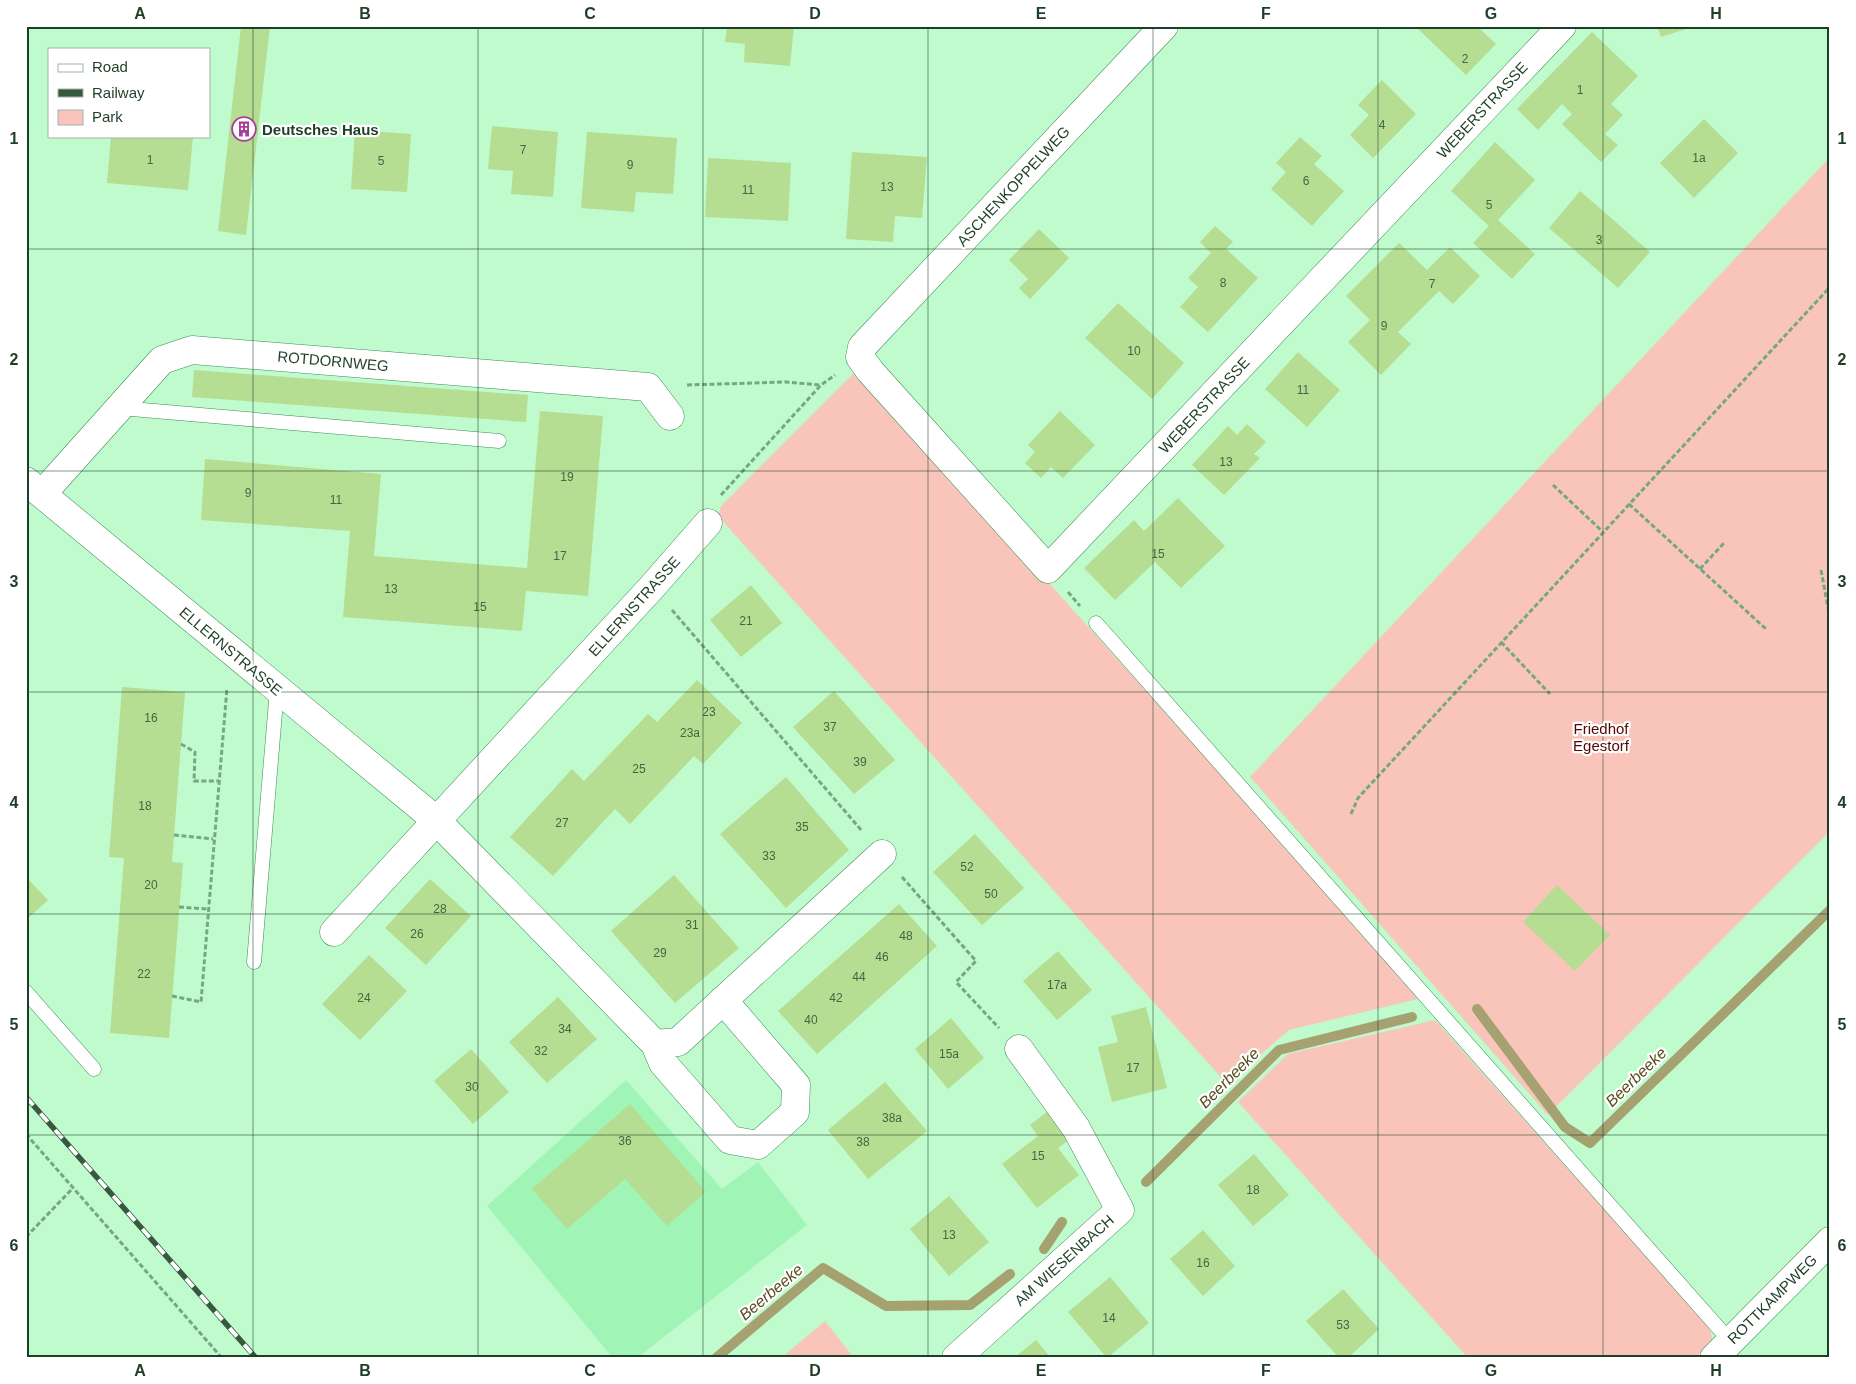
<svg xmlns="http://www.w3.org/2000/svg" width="1856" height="1384" font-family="Arial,sans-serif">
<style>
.built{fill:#a0f4b6}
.green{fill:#f9c5ba}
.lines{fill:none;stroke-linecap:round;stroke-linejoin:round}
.stream{stroke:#a6a171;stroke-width:10}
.building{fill:#b5de93}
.service-casing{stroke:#428c59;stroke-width:15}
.minor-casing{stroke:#428c59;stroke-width:29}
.path{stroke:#77a683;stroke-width:3;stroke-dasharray:5 2.5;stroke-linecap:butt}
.service{stroke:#fff;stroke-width:14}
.minor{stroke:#fff;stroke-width:28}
.rail-casing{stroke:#36593f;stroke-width:5.5}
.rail{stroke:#fff;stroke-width:4;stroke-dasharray:11;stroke-linecap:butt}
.grid{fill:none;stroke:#1f3e28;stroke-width:1;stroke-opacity:0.55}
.labels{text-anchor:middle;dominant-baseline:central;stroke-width:4.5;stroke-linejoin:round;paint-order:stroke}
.number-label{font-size:12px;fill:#446643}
.street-label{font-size:15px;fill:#1f3e28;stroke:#fff}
.poi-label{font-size:15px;font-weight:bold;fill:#1f3e28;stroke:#fff;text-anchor:start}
.park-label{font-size:15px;fill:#540600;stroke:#fff}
.water-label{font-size:16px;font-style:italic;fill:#5b4d1f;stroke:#fff}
.neatline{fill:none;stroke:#1f3e28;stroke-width:2}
.grid-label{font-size:16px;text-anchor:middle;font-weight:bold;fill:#1f3e28}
</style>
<rect width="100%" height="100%" fill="#bffbcd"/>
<path class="built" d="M626,1080l96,109 36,-27 49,63 -170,133h-24l-126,-152z"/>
<path class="green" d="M1830,157v674l-282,284 -298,-338z
M853,374h8l561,624 -133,32 -62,54 -509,-568 3,-10z
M1435,1020l274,307 4,14 -18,17h-227l-230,-256 50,-48z
M825,1321l29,37h-73z"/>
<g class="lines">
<path class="stream" d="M1477,1009l88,118 25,16 240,-233
M1146,1182l133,-132 133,-33
M1044,1249l18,-27
M716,1358l107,-90 63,38 84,-1 40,-31"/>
</g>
<path class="building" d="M241,26h29l-24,209 -28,-4z
M727,26h67l-4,40 -46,-4 1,-18 -20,-2z
M1415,26h62l19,18 -30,31z
M1657,26h35v1l-31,10z
M1592,32l46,44 -27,28 12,11 -18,19 13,11 -17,17 -39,-38 10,-10 -10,-10 -24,26 -21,-21z
M1382,80l34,34 -43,44 -23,-23 19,-20 -11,-10z
M1704,119l34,34 -44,45 -34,-35z
M492,126l66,6 -5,65 -42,-3 2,-23 -25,-2z
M355,130l56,4 -4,58 -56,-3z
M587,132l90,6 -4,56 -37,-2 -2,20 -53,-4z
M111,136h82l-5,54 -81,-7z
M1300,137l22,19 -8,8 30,27 -32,35 -41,-37 15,-17 -10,-9z
M1495,142l40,38 -37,40 37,34 -23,25 -39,-36 16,-17 -38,-35z
M852,152l75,5 -5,61 -27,-2 -2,26 -47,-3z
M708,158l83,5 -3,58 -83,-4z
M1580,191l70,61 -32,36 -69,-60z
M1215,226l18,16 -7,7 32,29 -50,54 -28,-25 18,-20 -10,-9 23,-25 -11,-11z
M1039,229l30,29 -39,41 -11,-11 9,-9 -19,-19z
M1399,243l28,27 23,-23 30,29 -27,28 -14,-13 -41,41 13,12 -30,31 -33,-33 22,-22 -24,-24z
M1118,303l66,60 -32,36 -67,-61z
M1298,352l42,38 -33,37 -42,-38z
M194,370l334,25 -2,27 -334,-25z
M540,411l63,5 -15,180 -62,-5 -4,40 -179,-14 7,-86 -149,-11 4,-61 176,15 -7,82 153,12z
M1060,411l35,34 -32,33 -12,-11 -10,11 -16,-15 10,-11 -7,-7z
M1247,424l19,18 -12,12 6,4 -36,37 -32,-30 36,-39 9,9z
M1178,498l47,48 -44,42 -26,-26 -40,38 -31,-32 50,-48 10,11z
M751,585l31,38 -41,34 -31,-37z
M697,680l45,43 -39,41 -9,-8 -64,68 -15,-15 -62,67 -43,-39 62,-68 12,12 64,-67 9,8z
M122,687l63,5 -13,170 11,1 -14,175 -59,-5 14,-175 -15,-1z
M834,691l61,69 -41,34 -61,-67z
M786,777l63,73 -63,58 -66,-74z
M975,834l49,54 -42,37 -49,-53z
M674,875l65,73 -64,55 -64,-72z
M26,877l22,23 -22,20z
M430,879l41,37 -45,49 -41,-37z
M1557,885l53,50 -35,36 -52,-49z
M899,904l38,42 -120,108 -39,-43z
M1058,951l34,39 -35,30 -34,-39z
M369,955l38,36 -47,49 -38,-36z
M558,997l39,42 -50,44 -38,-41z
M1146,1007l21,81 -55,14 -14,-55 20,-5 -7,-26z
M951,1018l33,40 -36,31 -33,-40z
M471,1049l38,43 -36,32 -39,-43z
M885,1082l42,49 -59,48 -40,-49z
M630,1104l76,88 -39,34 -42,-47 -58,50 -35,-40z
M1049,1110l23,28 -14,10 21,27 -42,33 -35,-44 36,-28 -8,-11z
M1254,1154l35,41 -36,31 -35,-41z
M949,1196l40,46 -40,34 -39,-47z
M1203,1230l32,36 -32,30 -33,-37z
M1110,1277l39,46 -42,35 -39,-46z
M1343,1289l36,40 -31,29h-9l-33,-37z
M1036,1340l15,18h-37z"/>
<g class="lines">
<g class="service-casing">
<path id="service" d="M120,408l379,33
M1096,623l634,718
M254,962l23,-273
M26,992l68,77"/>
</g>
<g class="minor-casing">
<path id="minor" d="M1164,26l-302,321 -2,10 10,14 178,198 514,-543
M26,481l410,339 219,224 23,-2 204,-188
M42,494l120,-134 30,-10 456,37 22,29
M334,932l318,-345 56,-64
M655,1044l8,19 67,77 28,5 37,-33 1,-27 -73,-85
M956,1358l164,-148 -44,-82 -57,-79
M1714,1358l116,-117"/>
</g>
<path class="path" d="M687,385l99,-3 34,3
M1553,485l50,47
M721,495l100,-110 14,-10
M1629,504l137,125
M1700,569l24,-26
M1821,570l8,43
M1068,592l12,14
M672,610l190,221
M1501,642l49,52
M181,744l14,8 -1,29h25
M1351,814l7,-16 472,-511
M174,835l39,4
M902,877l74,84 -20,21 43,46
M179,907l28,2
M172,996l29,6 26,-314
M26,1134l196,224
M26,1237l46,-48"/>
<use href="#service" class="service"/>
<use href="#minor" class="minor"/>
<g class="rail-casing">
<path id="rail" d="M26,1097l230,261"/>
</g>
<use href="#rail" class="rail"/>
</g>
<path class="grid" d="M253,26v1332M478,26v1332M703,26v1332M928,26v1332M1153,26v1332M1378,26v1332M1603,26v1332M26,249h1804M26,471h1804M26,692h1804M26,914h1804M26,1135h1804"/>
<defs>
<g id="building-ring" transform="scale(1.25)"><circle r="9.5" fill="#fff" stroke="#a73d9d" stroke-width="1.5"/><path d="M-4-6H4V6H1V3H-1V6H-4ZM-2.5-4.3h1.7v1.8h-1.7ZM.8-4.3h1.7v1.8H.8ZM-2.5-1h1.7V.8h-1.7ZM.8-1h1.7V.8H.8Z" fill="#a73d9d"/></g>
</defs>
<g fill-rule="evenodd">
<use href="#building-ring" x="244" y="129"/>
</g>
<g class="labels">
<g class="number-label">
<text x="1465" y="59">2</text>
<text x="1580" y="90">1</text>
<text x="1382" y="125">4</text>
<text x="523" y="150">7</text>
<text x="1699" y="158">1a</text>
<text x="150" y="160">1</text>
<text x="381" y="161">5</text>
<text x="630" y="165">9</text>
<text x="1306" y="181">6</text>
<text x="887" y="187">13</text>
<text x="748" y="190">11</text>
<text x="1489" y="205">5</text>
<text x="1599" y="240">3</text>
<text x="1223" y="283">8</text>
<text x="1432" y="284">7</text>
<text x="1384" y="326">9</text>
<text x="1134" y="351">10</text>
<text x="1303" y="390">11</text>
<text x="1226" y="462">13</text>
<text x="567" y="477">19</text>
<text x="248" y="493">9</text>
<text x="336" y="500">11</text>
<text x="1158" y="554">15</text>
<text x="560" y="556">17</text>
<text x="391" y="589">13</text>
<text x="480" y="607">15</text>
<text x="746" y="621">21</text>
<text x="709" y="712">23</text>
<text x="151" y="718">16</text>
<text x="830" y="727">37</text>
<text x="690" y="733">23a</text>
<text x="860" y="762">39</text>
<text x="639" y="769">25</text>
<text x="145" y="806">18</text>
<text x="562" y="823">27</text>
<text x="802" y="827">35</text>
<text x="769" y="856">33</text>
<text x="967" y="867">52</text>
<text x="151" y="885">20</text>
<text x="991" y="894">50</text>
<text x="440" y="909">28</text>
<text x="692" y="925">31</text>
<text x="417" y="934">26</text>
<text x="906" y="936">48</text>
<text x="660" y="953">29</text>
<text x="882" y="957">46</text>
<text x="144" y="974">22</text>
<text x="859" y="977">44</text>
<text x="1057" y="985">17a</text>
<text x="364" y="998">24</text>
<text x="836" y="998">42</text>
<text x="811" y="1020">40</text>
<text x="565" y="1029">34</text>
<text x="541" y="1051">32</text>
<text x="949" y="1054">15a</text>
<text x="1133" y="1068">17</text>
<text x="472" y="1087">30</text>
<text x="892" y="1118">38a</text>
<text x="625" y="1141">36</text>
<text x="863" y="1142">38</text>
<text x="1038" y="1156">15</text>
<text x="1253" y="1190">18</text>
<text x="949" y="1235">13</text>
<text x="1203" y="1263">16</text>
<text x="1109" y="1318">14</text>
<text x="1343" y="1325">53</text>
</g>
<g class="street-label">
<text transform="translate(1482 110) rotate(-47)">WEBERSTRASSE</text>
<text transform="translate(1013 186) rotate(-47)">ASCHENKOPPELWEG</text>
<text transform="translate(333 361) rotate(5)">ROTDORNWEG</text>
<text transform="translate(1204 405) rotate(-47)">WEBERSTRASSE</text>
<text transform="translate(634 606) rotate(-48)">ELLERNSTRASSE</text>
<text transform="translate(231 651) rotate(40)">ELLERNSTRASSE</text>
<text transform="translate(1064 1260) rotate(-42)">AM WIESENBACH</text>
<text transform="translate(1772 1299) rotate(-45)">ROTTKAMPWEG</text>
</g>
<g class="poi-label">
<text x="262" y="129">Deutsches Haus</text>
</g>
<g class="park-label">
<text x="1601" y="728">Friedhof<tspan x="1601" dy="17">Egestorf</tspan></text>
</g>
<g class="water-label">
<text transform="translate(1636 1077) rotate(-44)">Beerbeeke</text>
<text transform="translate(1229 1078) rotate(-45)">Beerbeeke</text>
<text transform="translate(771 1292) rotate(-40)">Beerbeeke</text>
</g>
</g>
<rect width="1856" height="1384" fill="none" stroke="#ffffff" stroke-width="55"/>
<rect x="48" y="48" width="162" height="90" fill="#ffffff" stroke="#a5b2a9"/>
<rect x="58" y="64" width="25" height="8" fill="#ffffff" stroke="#a5b2a9"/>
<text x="92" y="72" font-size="15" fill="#1f3e28">Road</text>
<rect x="58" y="89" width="25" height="8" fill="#36593f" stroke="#a5b2a9"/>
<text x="92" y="98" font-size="15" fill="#1f3e28">Railway</text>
<rect x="58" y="110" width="25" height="15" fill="#f9c5ba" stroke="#a5b2a9"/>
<text x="92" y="122" font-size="15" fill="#1f3e28">Park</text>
<rect x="28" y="28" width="1800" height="1328" class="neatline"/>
<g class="grid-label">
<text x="140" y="19">A</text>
<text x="365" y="19">B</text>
<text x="590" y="19">C</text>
<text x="815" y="19">D</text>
<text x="1041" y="19">E</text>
<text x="1266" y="19">F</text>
<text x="1491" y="19">G</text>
<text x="1716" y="19">H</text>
<text x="14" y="144">1</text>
<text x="1842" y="144">1</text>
<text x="14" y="365">2</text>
<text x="1842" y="365">2</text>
<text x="14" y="587">3</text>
<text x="1842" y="587">3</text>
<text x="14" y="808">4</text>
<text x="1842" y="808">4</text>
<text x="14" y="1030">5</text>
<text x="1842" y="1030">5</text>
<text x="14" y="1251">6</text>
<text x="1842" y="1251">6</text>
<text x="140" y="1376">A</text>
<text x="365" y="1376">B</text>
<text x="590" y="1376">C</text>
<text x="815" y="1376">D</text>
<text x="1041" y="1376">E</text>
<text x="1266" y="1376">F</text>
<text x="1491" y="1376">G</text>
<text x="1716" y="1376">H</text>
</g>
</svg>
